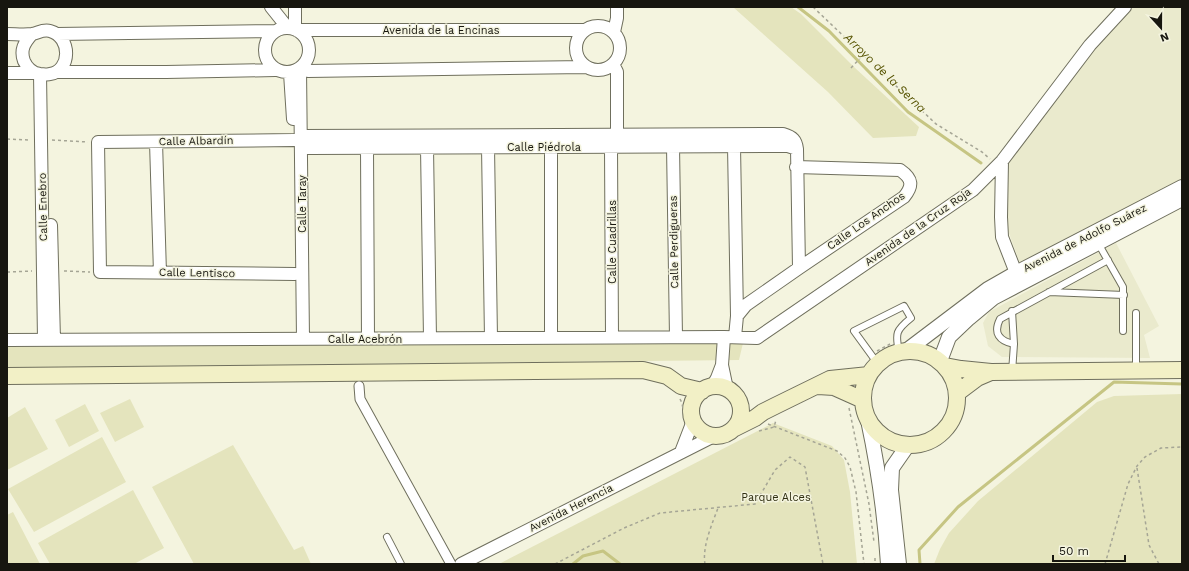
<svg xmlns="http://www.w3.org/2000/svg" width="1189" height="571" font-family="'Work Sans',sans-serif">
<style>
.built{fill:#eaeacd}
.green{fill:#e4e4bd}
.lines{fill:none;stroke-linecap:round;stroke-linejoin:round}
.stream{stroke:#c6c583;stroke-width:3}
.service-casing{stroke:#6f6f5d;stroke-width:8}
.pedestrian-casing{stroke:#6f6f5d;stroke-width:11}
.minor-casing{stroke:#6f6f5d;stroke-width:14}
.tertiary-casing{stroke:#6f6f5d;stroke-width:16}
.secondary-casing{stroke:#6f6f5d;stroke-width:18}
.path{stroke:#a5a595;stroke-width:1.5;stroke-dasharray:3 3;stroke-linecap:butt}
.service{stroke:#fff;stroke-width:6}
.pedestrian{stroke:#fff;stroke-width:9}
.minor{stroke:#fff;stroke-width:12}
.tertiary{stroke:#fff;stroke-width:14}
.secondary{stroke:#f2f0c6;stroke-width:16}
.labels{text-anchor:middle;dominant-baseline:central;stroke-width:3;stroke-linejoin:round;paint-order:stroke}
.street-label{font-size:11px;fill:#17160f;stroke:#f4f4df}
.park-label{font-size:11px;fill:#302f12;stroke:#f4f4df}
.water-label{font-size:12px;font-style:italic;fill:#565300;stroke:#f4f4df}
</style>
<rect width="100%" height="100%" fill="#f4f4df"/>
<path class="built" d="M1133,7h49v173l-161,86 -15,-41v-63l94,-121z
M1116,243l43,83 -15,9 6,23 -148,-1 -14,-11 -5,-23 6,-11z"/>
<path class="green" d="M733,7h58l10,7 53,53 65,60 -3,9 -43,2 -45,-46z
M743,343l-4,17 -732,8v-21z
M1182,394v170h-248l6,-15 9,-16 29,-32 119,-99 17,-6z
M130,399l14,28 -29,15 -15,-29z
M85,404l14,27 -30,16 -14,-27z
M25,407l23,42 -41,21v-52z
M773,423l59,23 12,14 6,32 7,72h-358z
M102,437l24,45 -92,50 -26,-43z
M233,445l61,105 9,-4 8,18h-117l-42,-77z
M133,490l31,58 -30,16h-84l-12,-21z
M13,512l27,52h-33v-49z"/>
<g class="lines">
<path class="stream" d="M798,7l31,24 79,81 73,51
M573,564l10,-8 20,-5 17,13
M920,564l-1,-14 39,-43 156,-125 68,2"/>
<g class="service-casing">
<path id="service" d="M1098,243l25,44v44
M1049,292l75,3
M1012,311l2,33 -2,28
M1014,344c-15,-3 -21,-11 -14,-25l108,-59
M878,364l-24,-33 50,-25 7,12c-15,12 -16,15 -12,34
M1136,369v-56
M387,537l14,27"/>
</g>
<g class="pedestrian-casing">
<path id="pedestrian" d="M359,386l1,13 91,165"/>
</g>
<g class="minor-casing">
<path id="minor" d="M271,7l16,20
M576 48a22 22 0 1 1 44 0a22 22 0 1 1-44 0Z
M265 50a22 22 0 1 1 44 0a22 22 0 1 1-44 0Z
M295,29v-22
M296,30h289
M614,32l3,-14v-11
M7,34c8,0 17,1 25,0 6,-1 11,-5 18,-3 22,6 21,40 0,43 -3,1 -7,0 -10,0 -7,-1 -13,-6 -16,-13 -4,-11 0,-18 8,-27
M57,34l218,-3
M613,64l4,8v63
M301,68l7,3 278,-4
M300,69l3,270
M56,72h110l109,-2
M7,73h28
M290,73l3,46
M40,74l4,266
M301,136l482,-2c10,3 13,6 14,15l2,119
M156,142l4,131
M673,146l3,191
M734,146l3,170
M488,147l3,191
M551,147v191
M611,147l1,190
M367,148l1,191
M427,148l3,190
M1002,161l-1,56 1,20 14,36
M51,225l3,115
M295,274l-195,-2 -2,-130 196,-2h7l8,8 479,-2 9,3
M735,337l2,-21 9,-11 53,-37 105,-71c9,-11 9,-18 -4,-27l-104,-3
M7,340l717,-3
M712,387l5,-9 5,-13
M727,389l-5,-24 2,-28 33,1 216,-148 29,-29 88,-116 35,-38
M681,452l12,-31
M461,564l253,-128"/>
</g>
<g class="tertiary-casing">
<path id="tertiary" d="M906,351l82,-62 28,-16 166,-86
M940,361l9,-24 20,-19 24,-20 189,-99
M868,420c10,47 17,95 20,144
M899,564l-8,-74 1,-22 16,-23"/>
</g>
<g class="secondary-casing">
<path id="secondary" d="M863 398a47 47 0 1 1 94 0a47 47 0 1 1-94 0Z
M945,366l16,3 30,3 191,-2
M7,376l636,-6 24,6 14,10 21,5
M818,386l16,1 29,13
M691 411a25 25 0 1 1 50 0a25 25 0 1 1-50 0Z
M957,393l20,-15 14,-6
M735,428l20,-10 8,-6 12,-6 55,-27 39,-4"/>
</g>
<path class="path" d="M813,7l123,117 46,28 8,7
M851,68l12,-13
M7,139l23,1
M52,140l36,2
M64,271l26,1
M7,272l25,-1
M877,351l13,-7
M680,399l2,4 2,12
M849,408l20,96 5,38
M768,424l69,27 8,7 5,9 6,25 8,72
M759,431l15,-4 2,-7
M1137,468l12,77 10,19
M875,558v6
M555,564l69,-36 36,-15 95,-9 20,-34 15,-13 15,10 18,97
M705,564c-3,-17 7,-40 13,-56
M1105,564l23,-80 9,-18 8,-9 16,-9 21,-1"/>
<use href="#service" class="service"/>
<use href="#pedestrian" class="pedestrian"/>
<use href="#minor" class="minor"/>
<use href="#tertiary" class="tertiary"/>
<use href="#secondary" class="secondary"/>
</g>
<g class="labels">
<g class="street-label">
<text x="441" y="30">Avenida de la Encinas</text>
<text transform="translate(196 141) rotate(-1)">Calle Albardín</text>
<text x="544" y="147">Calle Piédrola</text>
<text transform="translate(302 204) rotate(-90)">Calle Taray</text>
<text transform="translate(43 207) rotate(-91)">Calle Enebro</text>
<text transform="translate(866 221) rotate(-35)">Calle Los Anchos</text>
<text transform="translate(918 227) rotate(-35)">Avenida de la Cruz Roja</text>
<text transform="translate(1085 238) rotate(-27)">Avenida de Adolfo Suárez</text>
<text transform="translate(612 242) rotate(-90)">Calle Cuadrillas</text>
<text transform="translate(674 242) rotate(-91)">Calle Perdigueras</text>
<text transform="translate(197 273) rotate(1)">Calle Lentisco</text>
<text x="365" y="339">Calle Acebrón</text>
<text transform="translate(571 508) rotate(-27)">Avenida Herencia</text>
</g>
<g class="park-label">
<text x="776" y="497">Parque Alces</text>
</g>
<g class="water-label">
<text transform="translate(885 73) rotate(44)">Arroyo de la Serna</text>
</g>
</g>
<rect width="1189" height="571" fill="none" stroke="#17160f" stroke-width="16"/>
<g transform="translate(1161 28) rotate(159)" stroke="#f4f4df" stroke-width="3" paint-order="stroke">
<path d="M0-3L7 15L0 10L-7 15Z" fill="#17160f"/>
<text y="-6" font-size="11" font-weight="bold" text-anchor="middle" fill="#17160f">N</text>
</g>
<path d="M1053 555v6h72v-6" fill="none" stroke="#17160f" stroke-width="2"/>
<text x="1059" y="555" font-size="12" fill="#17160f" stroke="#f4f4df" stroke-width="3" paint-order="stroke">50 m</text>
</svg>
